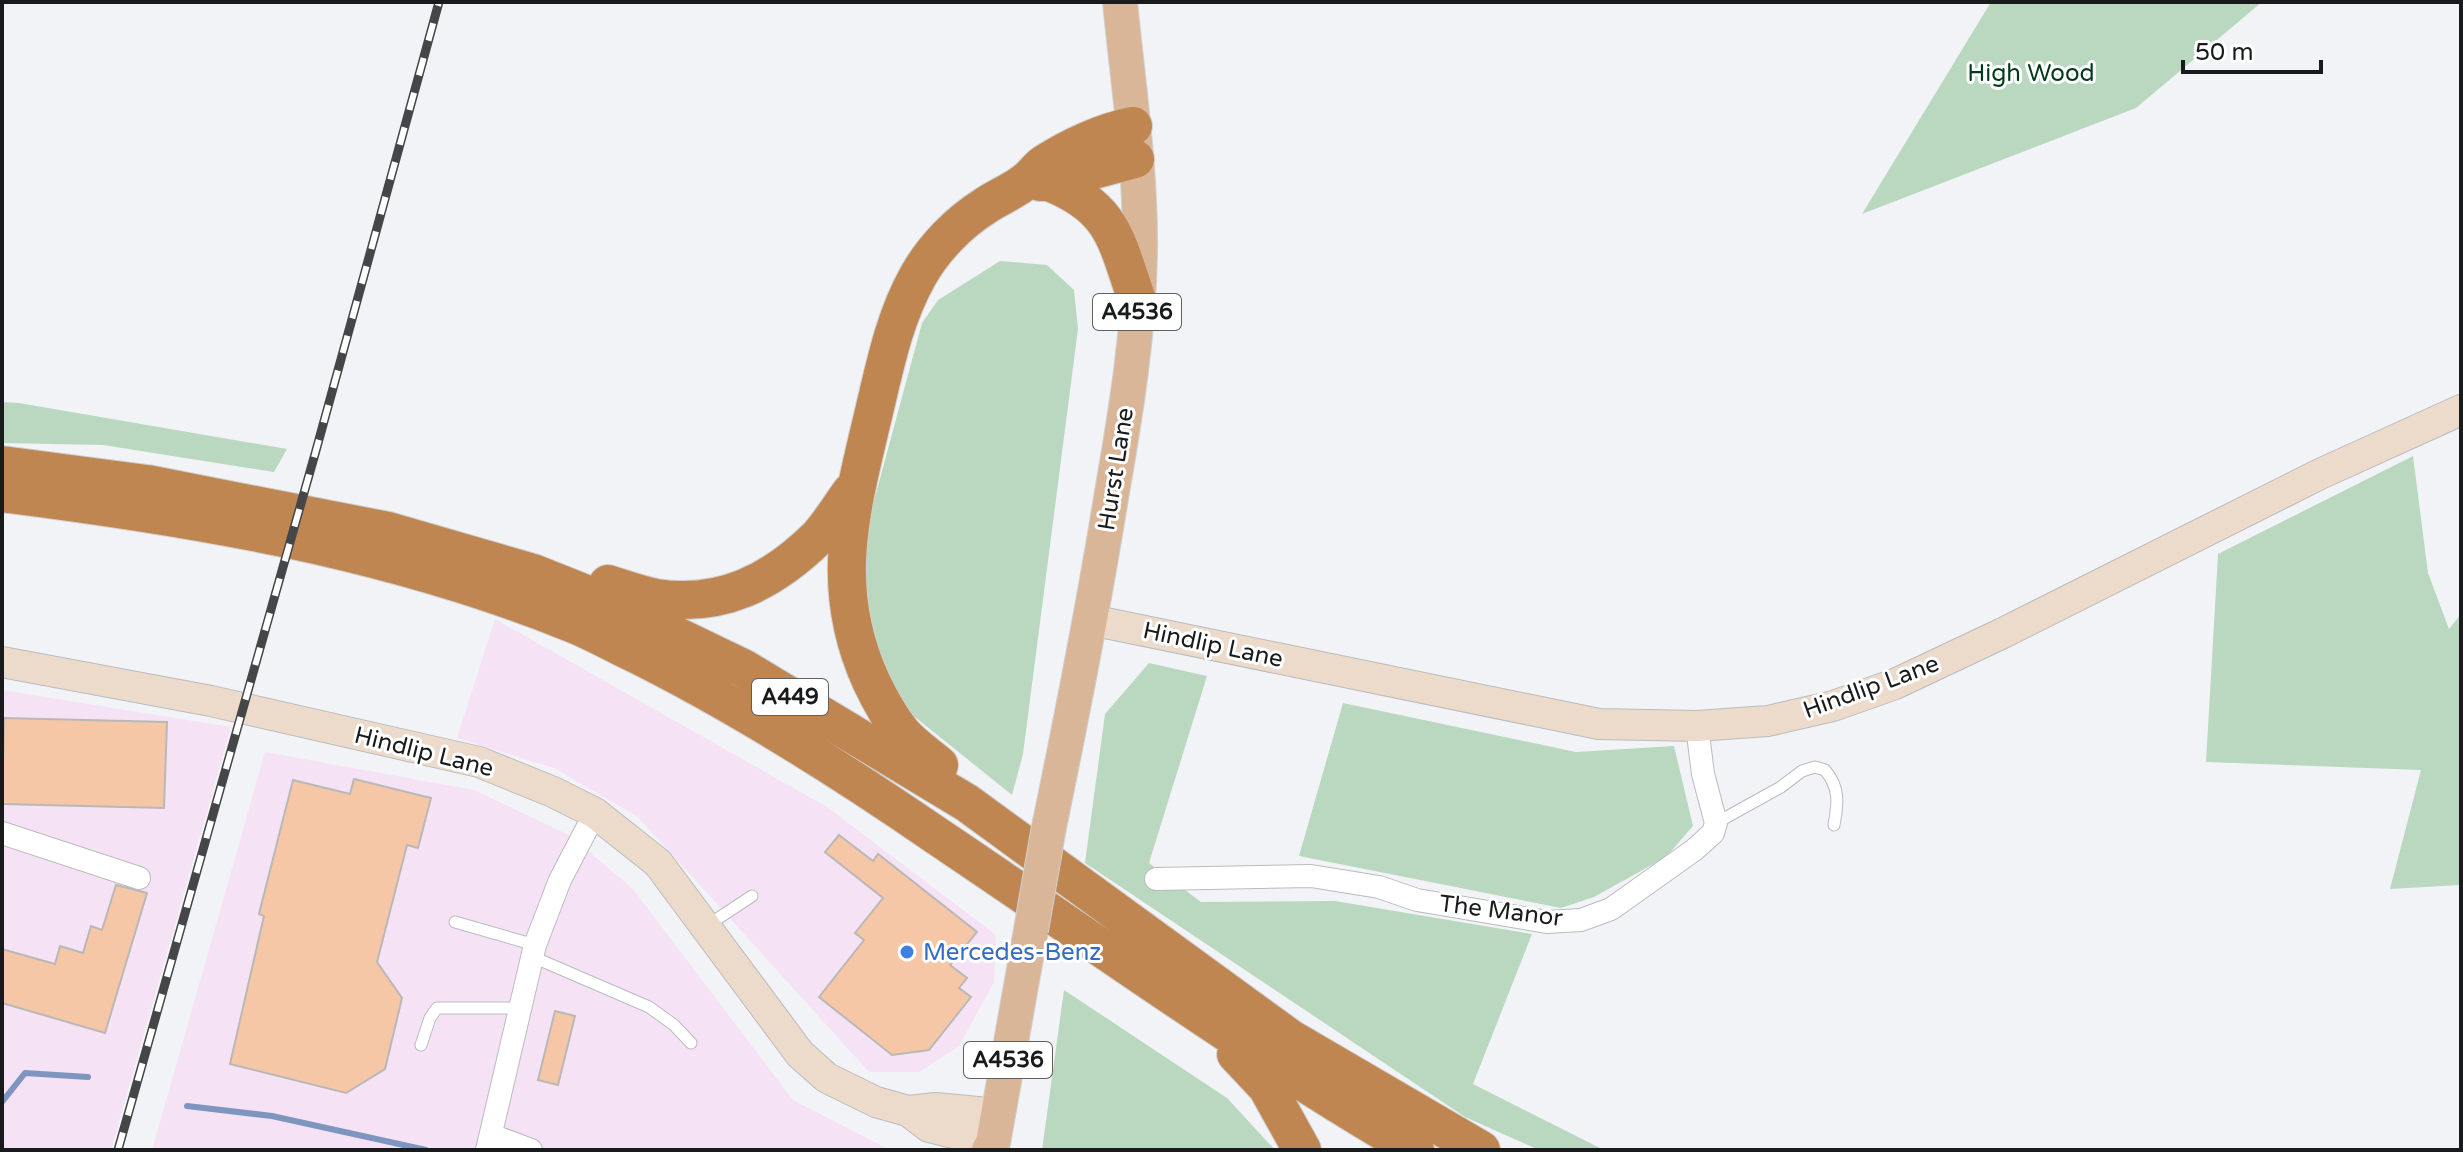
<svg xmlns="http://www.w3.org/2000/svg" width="2463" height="1152" font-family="'Varela Round',sans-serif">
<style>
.commercial{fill:#f5e3f5}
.green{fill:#bad8c0}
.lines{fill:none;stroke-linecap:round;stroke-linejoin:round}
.stream{stroke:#7e95c0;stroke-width:6}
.building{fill:#f6c7a7;stroke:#bab8b6;stroke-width:2}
.lane-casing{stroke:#babbbe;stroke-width:13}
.street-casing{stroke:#babbbe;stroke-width:24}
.secondary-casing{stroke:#babbbe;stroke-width:32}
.primary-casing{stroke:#d1d1d1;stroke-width:36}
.highway-casing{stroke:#d1d1d1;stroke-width:40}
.lane{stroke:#fff;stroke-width:11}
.street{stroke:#fff;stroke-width:22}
.secondary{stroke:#ecdbcb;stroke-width:30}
.primary{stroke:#d9b697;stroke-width:34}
.highway{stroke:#bf8652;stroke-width:38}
.rail-casing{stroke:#454647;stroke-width:9}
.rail{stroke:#fff;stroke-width:6;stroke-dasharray:18;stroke-linecap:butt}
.primary-bridge-casing{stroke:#d1d1d1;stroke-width:36;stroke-linecap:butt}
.primary-bridge{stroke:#d9b697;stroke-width:34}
.shop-dot{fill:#3f7fe0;stroke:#fff;stroke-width:3}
.labels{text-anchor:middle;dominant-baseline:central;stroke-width:6;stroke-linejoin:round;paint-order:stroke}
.shield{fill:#fff;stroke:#5e5f5f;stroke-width:2}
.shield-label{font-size:22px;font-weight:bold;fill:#191a1b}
.park-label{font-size:24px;fill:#033a19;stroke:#fff}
.street-label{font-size:24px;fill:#191a1b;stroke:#fff}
.shop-label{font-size:24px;fill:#366cbe;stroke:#fff;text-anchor:start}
</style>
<rect width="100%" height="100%" fill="#f2f3f6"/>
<path class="commercial" d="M495,619l332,188 169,128 -2,47 -35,64 -40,26h-50l-231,-255 -84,-49 -97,-30z
M2,690l229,37 -120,423h-109z
M265,752l209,38 95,45 64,54 160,211 97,50h-738z"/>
<path class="green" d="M1991,2h271l-126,106 -274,106z
M1000,261l47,4 27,25 4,39 -55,425 -11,41 -107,-86 -33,-62 -11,-98 61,-226 16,-23z
M2,402l17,1 268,46 -13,23 -171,-27 -101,-2z
M2413,456l15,117 21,56 12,-15v271l-71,4 31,-119 -215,-8 12,-208z
M1149,663l58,13 -58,187 52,39 134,-1 197,33 -59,150 131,66h-65l-74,-33 -380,-254 20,-149z
M1343,703l233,49 98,-6 19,80 -27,31 -72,40 -33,11 -262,-52z
M1064,990l163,108 48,52h-233z"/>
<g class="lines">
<path class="stream" d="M2,1102l23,-29 63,4
M187,1106l85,10 154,34"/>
</g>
<path class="building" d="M4,718l163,4 -3,86 -162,-4z
M354,779l77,19 -13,50 -11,-3 -30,117 25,36 -17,71 -39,24 -116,-29 34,-148 -5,-2 34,-134 57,14z
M839,835l34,26 5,-7 99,78 -27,33 17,13 -8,10 12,9 -42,53 -37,5 -73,-58 45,-57 -9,-7 28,-35 -58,-46z
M116,885l31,8 -42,140 -103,-30v-54l53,15 5,-18 23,7 8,-27 11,4z
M555,1011l20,5 -17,69 -20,-5z"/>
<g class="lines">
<g class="lane-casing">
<path id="lane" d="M1716,823l65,-36 21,-16 13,-4 10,3c15,18 13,33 9,55
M455,922l80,23
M708,925l44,-29
M533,957l116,50 25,18 17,18
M421,1045l9,-27 7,-10h85"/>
</g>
<g class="street-casing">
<path id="street" d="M2,833l137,45
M1156,879l155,-3 68,11 38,13 130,22 34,-2 30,-11 83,-59 19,-17 3,-10 -13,-49 -6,-48
M491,1135l40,15
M487,1150l48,-205 25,-65 35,-67"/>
</g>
<g class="secondary-casing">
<path id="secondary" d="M1091,620l508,104 98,2 71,-5 65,-15 62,-22 108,-51 317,-159 141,-64
M2,662l209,39 268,61 74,30 42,21 63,50 142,191 27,24 49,24 32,9 28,-3 62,6
M908,1111l21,16 64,16"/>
</g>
<g class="primary-casing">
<path id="primary" d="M1049,827c23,-111 45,-223 63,-335 14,-80 27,-160 28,-241 1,-83 -12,-167 -20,-249
M989,1150l4,-7 38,-213"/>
</g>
<g class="highway-casing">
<path id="highway" d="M1040,182h9l86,-23
M1049,182c66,26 67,59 89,121
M2,465l145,19 241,47 145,42 73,29 137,66 224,135 324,236 190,111
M2,493c192,24 383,56 564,128 25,9 48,23 72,34 104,52 203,115 299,181 158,106 313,218 478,314
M608,584c16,5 32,11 48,14 66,10 116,-16 162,-61 12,-13 22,-30 33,-45
M939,765c-12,-10 -27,-20 -37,-32 -13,-16 -22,-33 -31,-52 -42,-92 -21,-168 1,-261 12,-49 21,-100 46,-144 15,-27 40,-53 67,-70 13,-9 29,-15 41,-25 7,-5 11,-12 18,-17 26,-17 59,-32 89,-38
M1236,1054l31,33 35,63"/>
</g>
<use href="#lane" class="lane"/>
<use href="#street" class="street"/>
<use href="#secondary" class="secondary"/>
<use href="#primary" class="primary"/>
<use href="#highway" class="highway"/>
<g class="rail-casing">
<path id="rail" d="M118,1150l197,-696 124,-452"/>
</g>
<use href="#rail" class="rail"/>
<g class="primary-bridge-casing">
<path id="primary-bridge" d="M1031,930l18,-103"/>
</g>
<use href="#primary-bridge" class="primary-bridge"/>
</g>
<circle class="shop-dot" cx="907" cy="952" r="8"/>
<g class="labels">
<g class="shield">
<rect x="1093" y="294" width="88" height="36" rx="6"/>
<rect x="752" y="679" width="76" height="36" rx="6"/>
<rect x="964" y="1042" width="88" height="36" rx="6"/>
</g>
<g class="shield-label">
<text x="1137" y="312">A4536</text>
<text x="790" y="697">A449</text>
<text x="1008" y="1060">A4536</text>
</g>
<g class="park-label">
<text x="2031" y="73">High Wood</text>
</g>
<g class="street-label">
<text transform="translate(1116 469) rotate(-81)">Hurst Lane</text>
<text transform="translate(1213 645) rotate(12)">Hindlip Lane</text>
<text transform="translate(1871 687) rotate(-20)">Hindlip Lane</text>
<text transform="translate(424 752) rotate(14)">Hindlip Lane</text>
<text transform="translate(1501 911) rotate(7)">The Manor</text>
</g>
<g class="shop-label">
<text x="923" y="952">Mercedes-Benz</text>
</g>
</g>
<rect width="2463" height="1152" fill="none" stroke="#191a1b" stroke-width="8"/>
<path d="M2183 60v12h138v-12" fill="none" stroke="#191a1b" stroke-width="4"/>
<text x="2195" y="60" font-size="24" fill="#191a1b" stroke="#ffffff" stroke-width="6" paint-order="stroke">50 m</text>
</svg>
